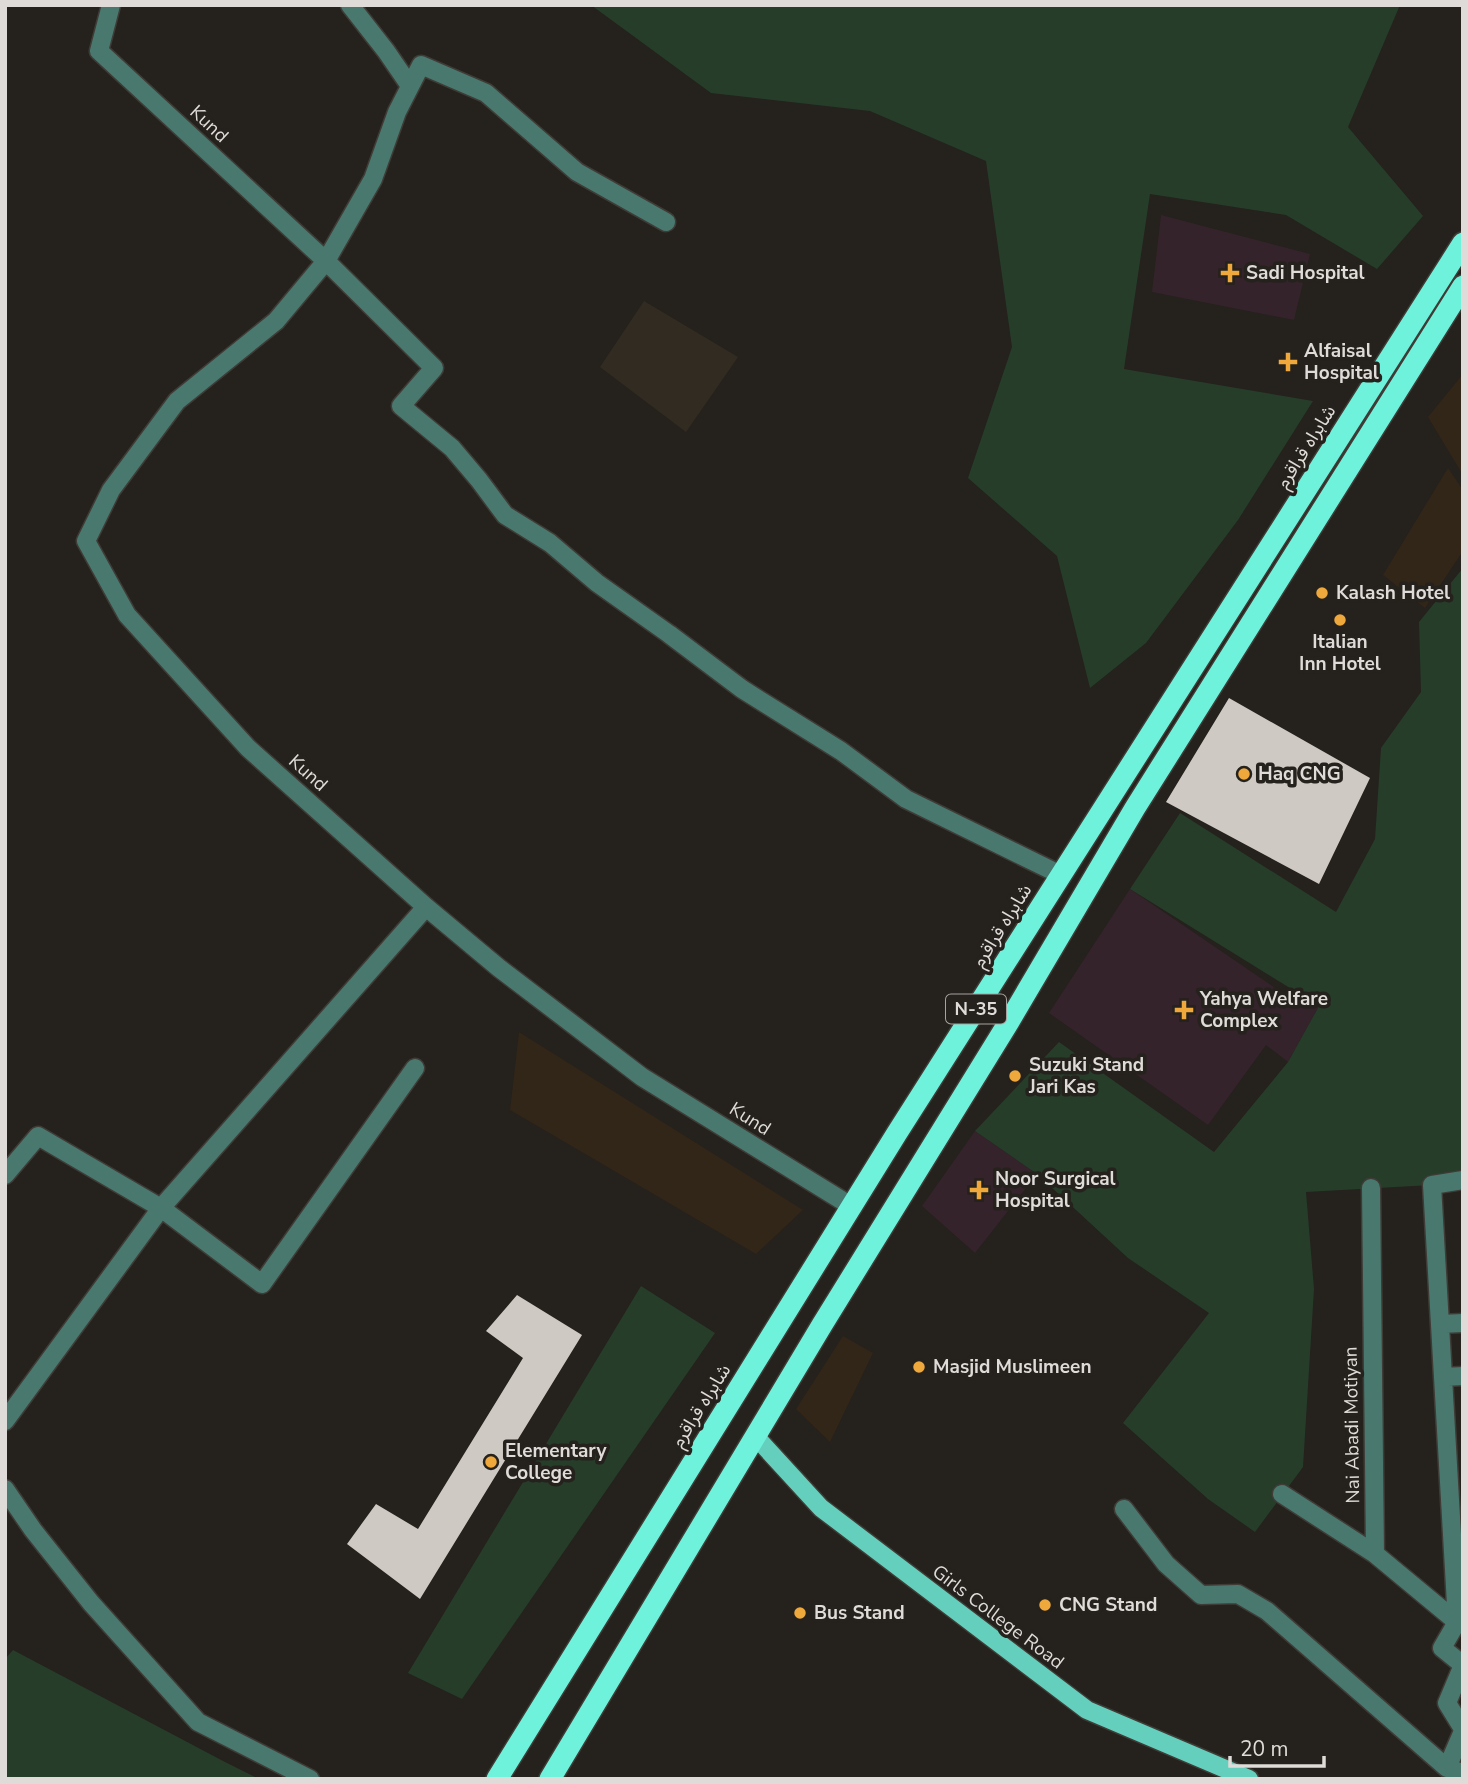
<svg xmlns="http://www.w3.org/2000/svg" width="1468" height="1784" font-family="'Nunito Sans','Noto Sans Arabic',sans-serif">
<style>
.commercial{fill:#322618}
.built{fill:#322b21}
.medical{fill:#34232b}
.green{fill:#263d2a}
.building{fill:#cec9c2}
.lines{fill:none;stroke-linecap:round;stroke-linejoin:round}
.minor-casing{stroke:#3f3b36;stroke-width:21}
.major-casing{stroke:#3f3b36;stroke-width:21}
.highway-casing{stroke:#3f3b36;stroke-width:24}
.minor{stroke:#48786e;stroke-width:18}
.major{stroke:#64cfbc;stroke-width:18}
.highway{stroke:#6ef2db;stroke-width:21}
.poi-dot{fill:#eea83c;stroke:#25211c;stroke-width:2.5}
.labels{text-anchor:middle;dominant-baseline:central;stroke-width:7;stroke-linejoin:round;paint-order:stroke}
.shield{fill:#25211c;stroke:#a6a3a0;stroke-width:2}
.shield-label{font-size:18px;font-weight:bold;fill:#dedbd8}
.street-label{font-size:19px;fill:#dedbd8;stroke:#25211c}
.poi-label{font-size:19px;font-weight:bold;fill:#dedbd8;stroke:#25211c;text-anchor:start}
</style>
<rect width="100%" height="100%" fill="#25211c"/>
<path class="commercial" d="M1463,374v101l-35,-58z
M1448,468l15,22v61l-38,57 -42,-33z
M519,1032l284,178 -47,44 -246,-144z
M843,1336l30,17 -43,89 -34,-33z"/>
<path class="built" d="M644,301l94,56 -52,75 -86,-65z"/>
<path class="medical" d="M1161,215l149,39 -16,66 -142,-28z
M1130,889l160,109 29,8 -31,56 -22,-17 -58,80 -159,-112z
M975,1131l62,43 -62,79 -53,-47z"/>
<path class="green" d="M591,5h809l-52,122 75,89 -46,53 -91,-54 -136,-21 -26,175 189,32 -75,119 -92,123 -56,45 -33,-132 -89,-78 44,-131 -26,-186 -116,-50 -159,-18z
M1463,568v612l-31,5 -126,7 8,97 -11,178 -48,65 -47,-33 -85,-76 86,-110 -81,-55 -91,-84 -62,-43 84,-89 155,110 74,-90 31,-56 -189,-117 50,-76 156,99 39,-73 6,-91 40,-56 -2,-70z
M641,1286l74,47 -253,366 -54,-26z
M13,1650l212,112 34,17h-254v-120z"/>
<path class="building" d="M1229,698l141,80 -51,106 -153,-82z
M517,1295l65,40 -162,264 -73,-55 29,-40 42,25 105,-171 -37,-27z"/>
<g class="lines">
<g class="minor-casing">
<path id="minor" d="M111,5l-12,46 227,210 108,107 -33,38 51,42 27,32 26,35 45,28 47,40 72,51 73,55 99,62 65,48 155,76
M350,5l36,46 24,35
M666,222l-89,-50 -91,-79 -65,-28 -24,47 -24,67 -47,82 -50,60 -99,80 -66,89 -25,51 41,74 121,133 178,159 73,61 143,109 209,129
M5,1175l33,-39 123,72 101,76 153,-216
M1463,1180l-31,5 25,437 -15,26 21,17
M1371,1188l4,366 82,68
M1440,1324l23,-1
M1443,1377l20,-1
M5,1421l156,-213 265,-301
M5,1489l28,41 58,73 107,119 112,57
M1282,1494l93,60
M1124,1509l42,55 35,31 37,-1 29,17 180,157 16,5
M1463,1665l-16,38 16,26
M1447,1768l16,-37"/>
</g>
<g class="major-casing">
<path id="major" d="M756,1437l65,71 266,202 162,69"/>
</g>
<g class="highway-casing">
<path id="highway" d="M497,1779l400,-646 566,-890
M550,1779l272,-454 185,-300 128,-217 328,-522"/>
</g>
<use href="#minor" class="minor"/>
<use href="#major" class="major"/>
<use href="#highway" class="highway"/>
</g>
<g class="poi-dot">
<path d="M1226.5 262.5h7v7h7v7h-7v7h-7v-7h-7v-7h7z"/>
<path d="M1284.5 351.5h7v7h7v7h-7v7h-7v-7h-7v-7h7z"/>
<circle cx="1322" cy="593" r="7"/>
<circle cx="1340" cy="620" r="7"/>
<circle cx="1244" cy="774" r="7"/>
<path d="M1180.5 999.5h7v7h7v7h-7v7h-7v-7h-7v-7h7z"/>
<circle cx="1015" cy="1076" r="7"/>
<path d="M975.5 1179.5h7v7h7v7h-7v7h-7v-7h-7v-7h7z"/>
<circle cx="919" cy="1367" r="7"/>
<circle cx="491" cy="1462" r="7"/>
<circle cx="1045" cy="1605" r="7"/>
<circle cx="800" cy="1613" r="7"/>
</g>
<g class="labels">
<rect class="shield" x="946" y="994.5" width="60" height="29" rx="5"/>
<g class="shield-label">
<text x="976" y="1009">N-35</text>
</g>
<g class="street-label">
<text transform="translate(209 124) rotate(43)">Kund</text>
<text transform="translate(1306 447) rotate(-58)">شاہراہ قراقرم</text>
<text transform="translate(308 773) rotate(42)">Kund</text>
<text transform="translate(1002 926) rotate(-58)">شاہراہ قراقرم</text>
<text transform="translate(750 1119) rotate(32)">Kund</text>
<text transform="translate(701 1406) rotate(-58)">شاہراہ قراقرم</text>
<text transform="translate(1352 1425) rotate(-91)">Nai Abadi Motiyan</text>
<text transform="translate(998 1617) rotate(37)">Girls College Road</text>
</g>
<g class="poi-label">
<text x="1246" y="273">Sadi Hospital</text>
<text x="1304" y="351">Alfaisal<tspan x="1304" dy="22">Hospital</tspan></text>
<text x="1336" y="593">Kalash Hotel</text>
<text x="1340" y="642" text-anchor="middle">Italian<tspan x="1340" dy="22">Inn Hotel</tspan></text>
<text x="1258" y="774">Haq CNG</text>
<text x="1200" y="999">Yahya Welfare<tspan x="1200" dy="22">Complex</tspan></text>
<text x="1029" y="1065">Suzuki Stand<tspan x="1029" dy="22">Jari Kas</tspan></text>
<text x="995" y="1179">Noor Surgical<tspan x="995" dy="22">Hospital</tspan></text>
<text x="933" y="1367">Masjid Muslimeen</text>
<text x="505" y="1451">Elementary<tspan x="505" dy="22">College</tspan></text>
<text x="1059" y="1605">CNG Stand</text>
<text x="814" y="1613">Bus Stand</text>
</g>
</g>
<rect width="1468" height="1784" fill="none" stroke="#dedbd8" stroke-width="14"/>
<path d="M1230 1756v10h94v-10" fill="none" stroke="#dedbd8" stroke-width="3.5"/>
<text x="1240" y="1756" font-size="21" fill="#dedbd8" stroke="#25211c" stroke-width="5" paint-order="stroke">20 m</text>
</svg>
